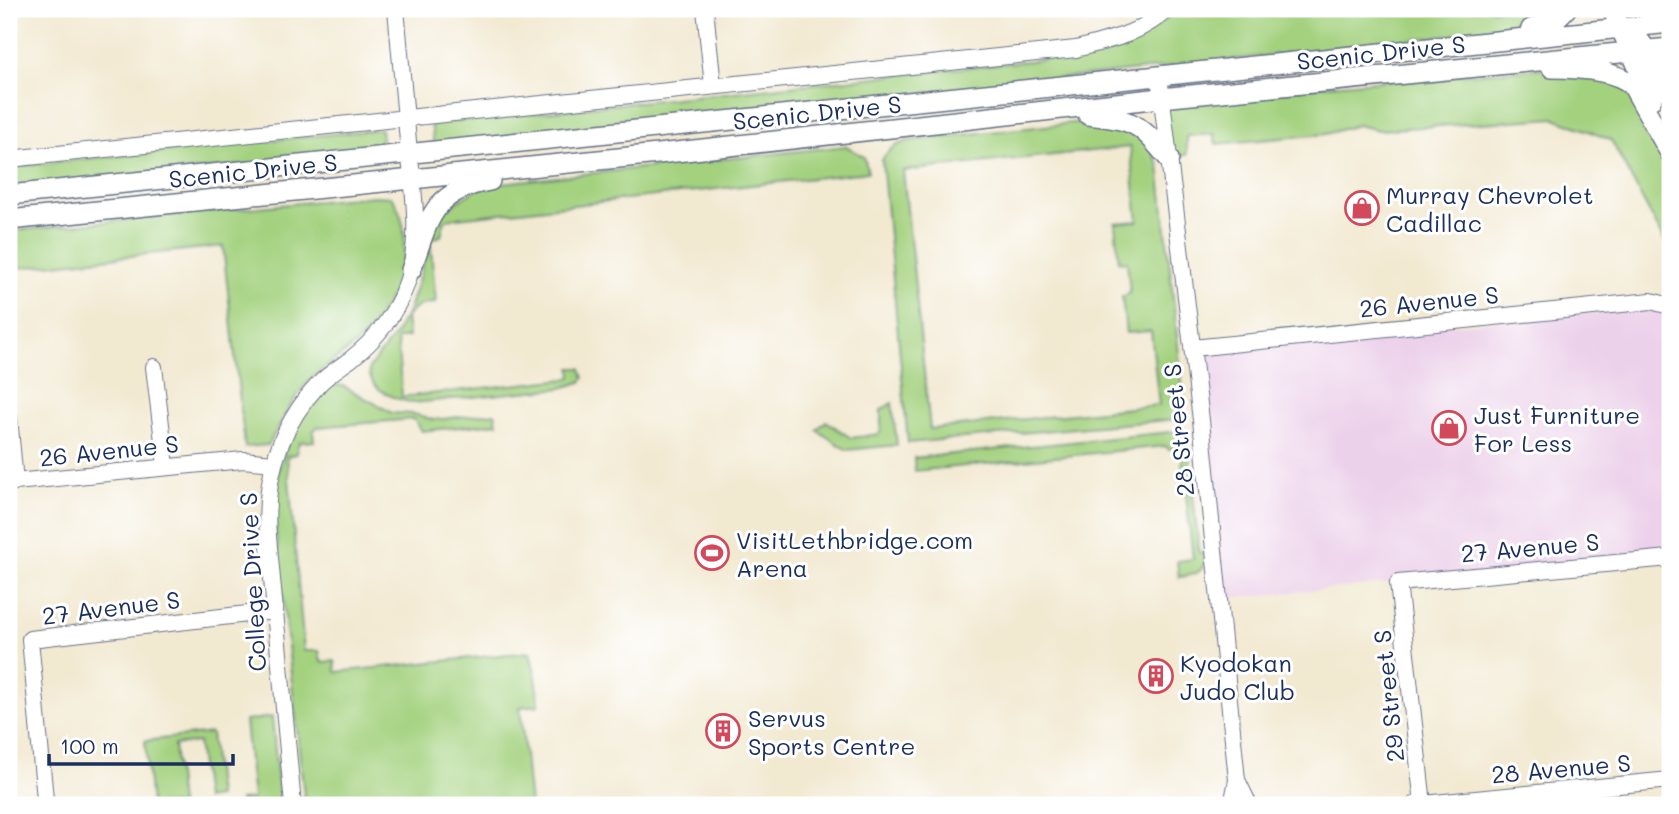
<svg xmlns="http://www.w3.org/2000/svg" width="1679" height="814" font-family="Mali,sans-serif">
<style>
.built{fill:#ecd1ea}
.green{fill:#a3d17e;stroke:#5f806e;stroke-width:2;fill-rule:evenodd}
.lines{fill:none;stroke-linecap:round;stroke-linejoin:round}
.minor-casing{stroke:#667086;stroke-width:18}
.major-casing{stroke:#667086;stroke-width:22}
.minor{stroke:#fff;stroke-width:16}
.major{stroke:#fff;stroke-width:19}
.labels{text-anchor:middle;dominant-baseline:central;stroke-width:6;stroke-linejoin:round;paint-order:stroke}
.street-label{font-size:24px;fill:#1b2f5e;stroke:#fff}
.poi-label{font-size:24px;fill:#1b2f5e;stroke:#fff;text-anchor:start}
</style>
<rect width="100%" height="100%" fill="#fff"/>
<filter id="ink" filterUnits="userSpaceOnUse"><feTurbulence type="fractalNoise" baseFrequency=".0143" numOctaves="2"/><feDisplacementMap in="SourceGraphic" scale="14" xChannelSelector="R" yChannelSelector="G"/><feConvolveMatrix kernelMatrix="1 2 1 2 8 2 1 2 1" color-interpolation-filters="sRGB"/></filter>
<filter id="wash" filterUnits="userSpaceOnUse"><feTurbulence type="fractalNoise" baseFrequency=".00686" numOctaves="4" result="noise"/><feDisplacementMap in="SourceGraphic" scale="28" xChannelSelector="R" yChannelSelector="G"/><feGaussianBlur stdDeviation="1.57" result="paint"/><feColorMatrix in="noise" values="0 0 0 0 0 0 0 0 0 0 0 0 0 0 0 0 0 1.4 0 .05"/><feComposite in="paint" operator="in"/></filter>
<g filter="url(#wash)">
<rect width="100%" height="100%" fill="#f2e9d1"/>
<path class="built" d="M1670,306v252l-452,41 -25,-251z"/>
<path class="green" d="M1179,9h379l-27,17 -391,44 -706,75 -3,-21 663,-70 43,-15z
M1544,68l73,8 53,77v98l-59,-111 -56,-22 -177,12 -21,-5 -31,9 -110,10 -2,-10 -27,2v19l-19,1 -7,-58z
M1090,121h19l38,21 12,23 26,246 -7,8 -270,24 -26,-283c7,-12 14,-15 26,-19zM1130,147l8,74 -23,2 4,38 8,1 3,31 -8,4 4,36 25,-2 8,74 -229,24 -27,-258z
M381,129l2,22 -374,38v-22z
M846,146l18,11 4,15 -420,47 -4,4 -3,13 -11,3 6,64c-14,0 -20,3 -30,14l2,20 -11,2 5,58 164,-18 6,-2 -1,-9h10l3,10 -3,4 -19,6 -149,15c-18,-4 -45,-13 -44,-35l27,-34 5,-12 5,-5c13,-34 21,-68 31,-102l46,-30z
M374,196l18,1c30,48 1,109 -34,145 -14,13 -32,23 -46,36 -19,19 -31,45 -44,67l-23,2 -22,-201 -214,23v-38z
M334,385l9,1 49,27 22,1 19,6 62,-7 2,10 -75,8 -8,-12 -97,8 -4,5 1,9 -14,1 -3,5 -1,7 -9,2 17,195h15l2,11 14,-1 1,11 194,-20 6,25 3,28 -19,2 10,98h-225l-33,-310c10,-39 24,-90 62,-110z
M892,403l5,42 -50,5 -30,-20 9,-9 25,17 28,-4 2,-5v-19z
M1181,431l6,4 12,118h6c2,19 -10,22 -26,24l-2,-16 16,-2 -12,-111 -13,1 -2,-3 -251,25 -1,-13z
M272,717l8,88h-39l-1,-5 13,-1 -8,-78z
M211,733l7,64 -13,2 -7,-57 -24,3 6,60h-29l-6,-64z"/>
</g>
<g filter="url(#ink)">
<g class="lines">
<g class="minor-casing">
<path id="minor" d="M705,9l8,77
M1159,76l42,344 36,360 -5,25
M9,159l1067,-110c36,-10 62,-14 92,-40
M1193,348l458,-47 19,5
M154,367l12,99
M9,417l6,65 228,-22 30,3
M1237,780l12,25
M45,799l-15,-160 244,-28
M1423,804l-25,-221 272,-25
M293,805l-25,-269c-4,-56 10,-108 50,-151 9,-10 22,-18 33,-26 24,-19 43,-43 54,-71 18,-46 8,-99 3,-147 -4,-44 -8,-88 -12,-132
M1414,805l256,-25"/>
</g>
<g class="major-casing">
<path id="major" d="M1612,9l40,90
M1531,29l23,-8 12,-12
M1640,41l15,21 15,32
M1552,68c24,0 62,1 80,17l38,68
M1088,115c48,6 49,6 81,44
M9,195l1661,-172
M9,220l649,-66 503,-56 509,-50
M411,270c18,-50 20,-79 79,-89"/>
</g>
<use href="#minor" class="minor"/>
<use href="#major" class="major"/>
</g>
</g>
<defs>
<g id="shop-ring" transform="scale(1.75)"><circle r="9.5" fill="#fff" stroke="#d1495b" stroke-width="1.5"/><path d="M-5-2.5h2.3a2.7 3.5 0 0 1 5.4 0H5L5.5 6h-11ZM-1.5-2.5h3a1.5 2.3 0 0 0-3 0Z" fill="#d1495b"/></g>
<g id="stadium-ring" transform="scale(1.75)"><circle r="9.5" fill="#fff" stroke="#d1495b" stroke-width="1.5"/><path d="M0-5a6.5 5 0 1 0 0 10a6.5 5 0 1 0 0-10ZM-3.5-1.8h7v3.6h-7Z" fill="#d1495b"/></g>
<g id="building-ring" transform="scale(1.75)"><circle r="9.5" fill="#fff" stroke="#d1495b" stroke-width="1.5"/><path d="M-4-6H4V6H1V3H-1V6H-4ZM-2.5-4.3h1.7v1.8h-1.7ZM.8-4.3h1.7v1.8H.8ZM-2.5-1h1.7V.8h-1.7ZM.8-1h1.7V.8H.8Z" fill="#d1495b"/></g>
</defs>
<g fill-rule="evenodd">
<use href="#shop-ring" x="1362" y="208"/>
<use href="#shop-ring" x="1449" y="428"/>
<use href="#stadium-ring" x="712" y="553"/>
<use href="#building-ring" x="1156" y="676"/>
<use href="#building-ring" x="723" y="731"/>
</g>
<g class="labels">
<g class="street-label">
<text transform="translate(1381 52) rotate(-6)">Scenic Drive S</text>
<text transform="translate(817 112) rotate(-6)">Scenic Drive S</text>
<text transform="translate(253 170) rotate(-6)">Scenic Drive S</text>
<text transform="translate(1429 301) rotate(-6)">26 Avenue S</text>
<text transform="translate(1178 430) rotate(-96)">28 Street S</text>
<text transform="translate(109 450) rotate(-6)">26 Avenue S</text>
<text transform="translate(1530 547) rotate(-5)">27 Avenue S</text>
<text transform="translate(252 582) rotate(-93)">College Drive S</text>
<text transform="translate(111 607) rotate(-7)">27 Avenue S</text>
<text transform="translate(1388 696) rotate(-96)">29 Street S</text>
<text transform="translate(1561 768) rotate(-5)">28 Avenue S</text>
</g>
<g class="poi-label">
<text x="1386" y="194">Murray Chevrolet<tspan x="1386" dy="28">Cadillac</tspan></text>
<text x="1474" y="414">Just Furniture<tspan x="1474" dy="28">For Less</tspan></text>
<text x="736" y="539">VisitLethbridge.com<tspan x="736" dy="28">Arena</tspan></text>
<text x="1180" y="662">Kyodokan<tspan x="1180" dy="28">Judo Club</tspan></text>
<text x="748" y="717">Servus<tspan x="748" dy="28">Sports Centre</tspan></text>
</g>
</g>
<rect width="1679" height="814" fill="none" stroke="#fff" stroke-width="35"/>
<path d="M49 754v10h184v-10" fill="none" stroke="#1b2f5e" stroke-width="3.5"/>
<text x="60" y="754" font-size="21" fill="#1b2f5e" stroke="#ffffff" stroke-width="5" paint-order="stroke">100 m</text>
</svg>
